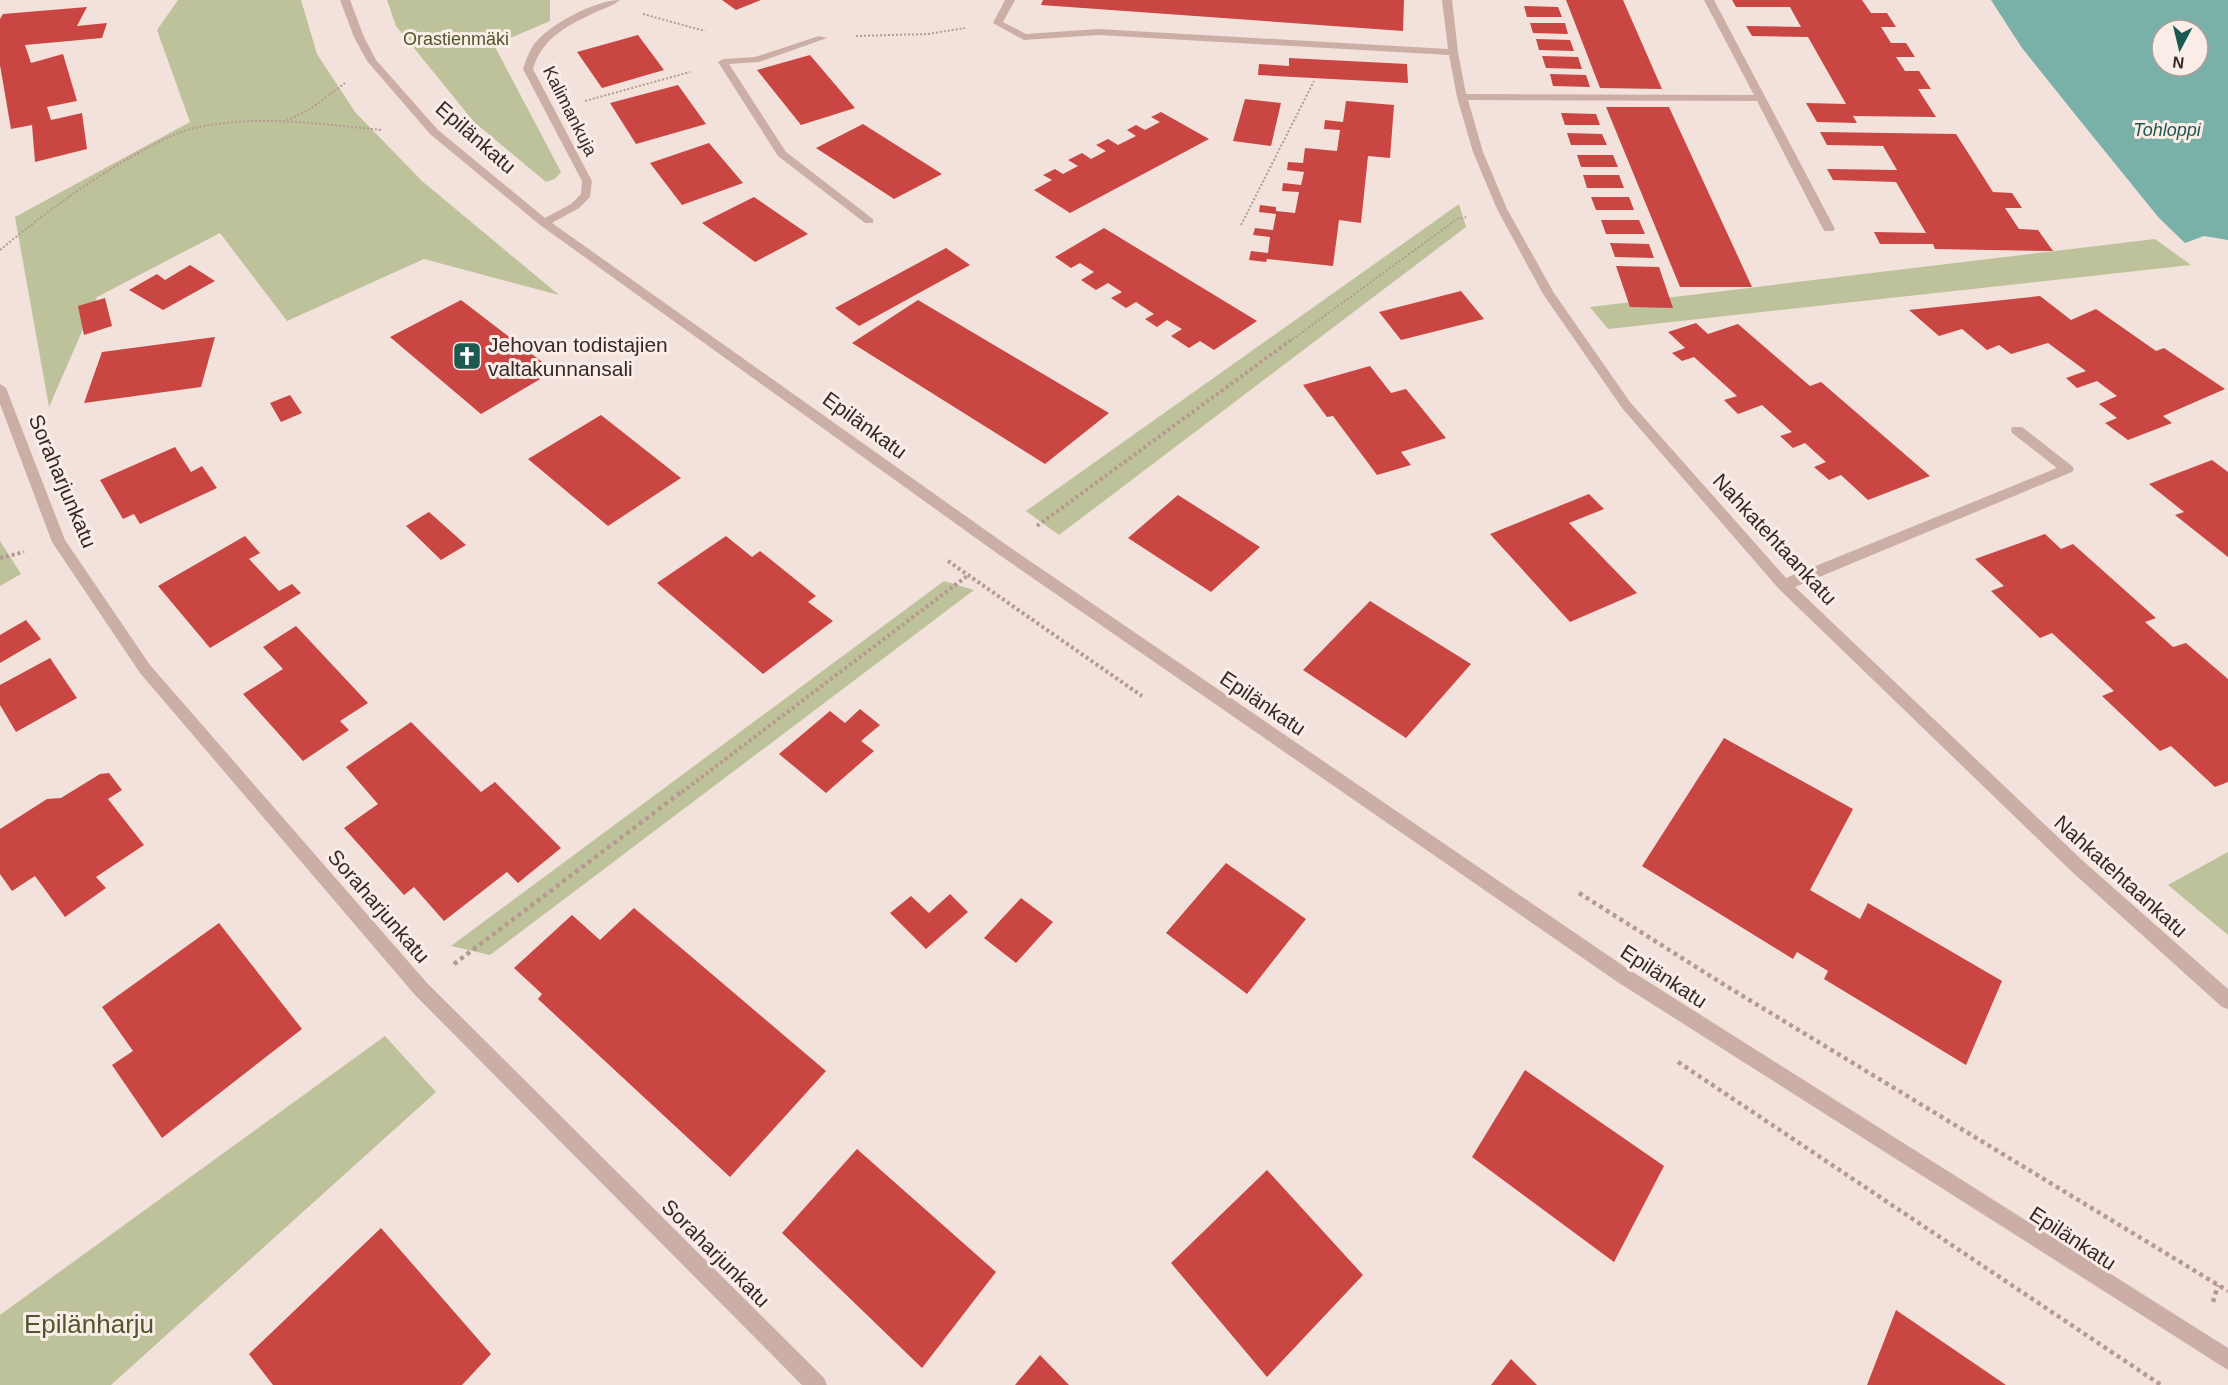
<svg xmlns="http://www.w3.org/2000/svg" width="2228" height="1385" font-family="Helvetica,sans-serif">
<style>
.green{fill:#bdc29b}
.water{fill:#79b0a7;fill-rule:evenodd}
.building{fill:#c94643}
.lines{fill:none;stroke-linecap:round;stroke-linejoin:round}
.path-far2{stroke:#b79991;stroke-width:2;stroke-dasharray:2 2;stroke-linecap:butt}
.path-far1{stroke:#b79991;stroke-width:4;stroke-dasharray:3 3;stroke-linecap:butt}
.path{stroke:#b79991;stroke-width:4.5;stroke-dasharray:4 4;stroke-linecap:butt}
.minor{fill:#cbafa7;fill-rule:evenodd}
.labels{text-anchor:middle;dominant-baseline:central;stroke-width:6;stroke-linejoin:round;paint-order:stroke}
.far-park-label{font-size:18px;fill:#4f562b;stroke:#faede8}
.far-street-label{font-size:18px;fill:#372928;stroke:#faede8}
.far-water-label{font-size:18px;font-style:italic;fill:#1c5950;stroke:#faede8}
.street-label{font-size:21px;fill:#372928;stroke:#faede8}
.poi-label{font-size:21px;fill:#372928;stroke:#faede8;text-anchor:start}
.near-park-label{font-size:26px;fill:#4f562b;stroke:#faede8}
</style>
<rect width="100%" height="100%" fill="#f2e2db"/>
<path class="green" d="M178,0h123l16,54 38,58 67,69 137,114 -135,-36 -137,62 -67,-88 -123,64 -48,110 -34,-190 175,-95 -33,-92z
M387,0h163v21l-56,24 67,127 -6,7 -9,3 -72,-60 -78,-96z
M1459,204l7,23 -407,308 -33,-24z
M2155,239l36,26 -583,64 -18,-22z
M0,541l21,33 -21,12z
M944,581l30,9 -484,365 -39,-9z
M2228,852v83l-60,-50z
M385,1036l51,56 -325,293h-111v-70z"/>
<path class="water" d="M1991,0h237v240l-24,-4 -19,7 -26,-25 -81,-100 -56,-70zM2162,30h36v36h-36z"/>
<path class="building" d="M722,0h39l-25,10z
M1043,0h361l-1,31 -362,-26z
M1566,0h57l39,89 -62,-1z
M1732,0h130l9,13h16l9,14h-15l10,16h15l9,14h-19l9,14h14l12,18h-13l18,28 -83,-1 4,7 -40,-1 -11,-19 40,1 -38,-67 -56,-1 -6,-10 55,1 -11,-20h-54z
M1524,6l34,1 4,10h-35z
M87,7l-10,19 30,-3 -5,15 -77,7 6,18 32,-9 14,47 -30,6 4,13 31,-7 5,36 -52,13 -3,-37 -21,4 -11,-64v-46l3,-5z
M1530,23h35l3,11 -35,-1z
M638,35l26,35 -62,18 -25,-36z
M1536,39l34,1 4,11 -35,-1z
M810,55l45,53 -54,17 -44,-55z
M1542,56l36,1 4,12 -36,-1z
M1289,58l118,6 1,19 -150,-8 1,-11 30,2z
M1550,74l36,1 4,12 -37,-1z
M678,85l28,39 -70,20 -26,-41z
M1245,99l36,4 -10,43 -38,-5z
M1346,101l48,4 -4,53 -22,-2 -7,67 -22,-3 -6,46 -66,-7 -1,3 -17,-2 2,-9 17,2 2,-16 -17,-2 2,-7 18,2 3,-16 -17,-2 1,-7 16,2v4l19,2 4,-21 -17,-1 1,-8 18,2 3,-13 -17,-2 1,-8 15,1 2,-15 32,3 3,-21 -16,-1 1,-9 18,2z
M1606,107h63l83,180h-72z
M1161,112l48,27 -139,74 -36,-23 18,-10 -9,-5 12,-6 8,5 15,-8 -10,-6 14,-7 9,6 15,-8 -10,-6 12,-6 10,6 18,-9 -9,-6 9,-5 9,5 15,-8 -9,-5z
M1561,113l35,1 4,11h-35z
M863,124l79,50 -48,25 -78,-51z
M1820,132l136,2 37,58 19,1 10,15h-17l14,21 19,1 15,21 -118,-2 -2,-5h-53l-6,-12 52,1 -30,-51 -63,-2 -6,-11 70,1 -14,-24 -56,-1z
M1567,133l35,1 5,11h-36z
M709,143l34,40 -61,22 -32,-42z
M1577,155h36l5,12h-37z
M1583,175h36l5,13h-37z
M754,197l54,37 -53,28 -53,-39z
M1591,197h38l5,13h-38z
M1601,220h38l6,14h-39z
M1104,228l153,93 -43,29 -14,-9 -11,7 -18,-12 11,-7 -15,-9 -10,7 -12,-8 9,-5 -18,-12 -10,6 -15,-10 11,-6 -14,-9 -12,7 -15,-10 13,-8 -14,-9 -9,5 -16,-11z
M1610,243l39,1 5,14 -39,-1z
M946,248l24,17 -111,61 -24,-18z
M190,265l25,16 -52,29 -34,-20 28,-16 8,6z
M1616,266l43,1 14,41 -43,-1z
M1461,291l23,28 -83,21 -22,-28z
M2040,296l31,24 25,-11 60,42 8,-3 61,41 -62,27 9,7 -44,17 -23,-17 12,-5 -18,-14 18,-8 -20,-15 -20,7 -11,-10 20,-7 -38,-28 -37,11 -12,-9 -12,5 -25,-21 -23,7 -30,-26z
M105,298l7,28 -28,9 -6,-29z
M461,300l93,71 -73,43 -91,-77z
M918,300l191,113 -64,51 -193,-121z
M1696,323l12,11 30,-10 72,62 11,-4 109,94 -62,24 -27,-25 -12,5 -15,-13 12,-5 -21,-19 -12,5 -13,-12 12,-4 -30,-27 -24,9 -14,-14 13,-4 -43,-39 -12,4 -10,-8 13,-5 -17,-16z
M215,337l-14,50 -117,16 18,-51z
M1370,366l21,27 15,-4 40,49 -45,14 10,13 -34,10 -44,-59 -6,1 -24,-32z
M290,395l12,18 -21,9 -11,-19z
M601,415l80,63 -73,48 -80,-67z
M175,447l16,25 11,-6 15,22 -77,36 -6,-10 -11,5 -23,-39z
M2212,460l16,12v85l-53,-42 9,-3 -35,-28z
M1589,494l15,15 -35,14 68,70 -67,29 -80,-88z
M1178,495l82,52 -49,45 -83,-54z
M429,512l37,33 -25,15 -35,-34z
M2045,534l16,15 12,-5 83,74 -11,4 28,25 13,-4 42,36v103l-13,5 -44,-41 -11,5 -58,-55 12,-5 -62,-58 -12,5 -49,-47 13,-5 -29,-27z
M245,536l15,17 -11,6 30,32 13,-7 9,9 -91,55 -52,-62z
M726,536l26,21 8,-6 56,45 -8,6 25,19 -70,53 -106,-91z
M1370,601l101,63 -65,74 -103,-68z
M26,620l15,19 -41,24v-28z
M296,626l72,77 -28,18 9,9 -46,31 -60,-67 40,-25 -20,-22z
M50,658l27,40 -61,34 -16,-27v-20z
M860,709l20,16 -19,16 13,10 -48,42 -47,-39 51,-43 15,12z
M411,722l70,70 14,-10 66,66 -43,35 -11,-11 -63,49 -30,-34 -10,8 -60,-67 34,-24 -32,-37z
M1724,738l129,71 -43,81 50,29 8,-16 134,78 -36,84 -142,-86 4,-8 -31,-19 -4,7 -151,-93z
M109,773l13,17 -14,9 36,46 -48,32 10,11 -41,29 -30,-41 -23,15 -12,-17v-45l47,-30 14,-1 39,-24z
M1226,863l80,56 -59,75 -81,-61z
M950,894l18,18 -42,37 -36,-36 21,-17 18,17z
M1021,898l32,24 -37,41 -32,-25z
M634,908l192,163 -96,106 -192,-178 4,-5 -28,-26 58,-53 28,25z
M219,923l83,106 -140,109 -50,-73 21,-14 -31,-44z
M1525,1070l139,96 -50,96 -142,-105z
M857,1149l139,123 -74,96 -140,-135z
M1267,1170l96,105 -96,102 -96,-114z
M381,1228l110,126 -29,31h-189l-24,-31z
M1896,1310l110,75h-139z
M1040,1355l29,30h-54z
M1511,1359l26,26h-46z"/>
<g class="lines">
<path class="path-far2" d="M643,14l62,17
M856,36l72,-2 37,-6
M585,101l105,-29
M283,122l26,-12 36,-27
M1241,225l73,-144
M0,250c46,-38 93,-73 146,-101 13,-7 27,-15 41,-19 63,-17 131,-6 195,0
M1289,342l168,-123 9,-2"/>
<path class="path-far1" d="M1037,526l254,-186
M0,558l24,-6
M948,561l194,135
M682,792l285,-216"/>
<path class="path" d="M1579,893l144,91 505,307
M454,964l230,-174
M1678,1062l483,323
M2213,1302l5,-17"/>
<path class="minor" d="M340,0h10l14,37 12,23 62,70 107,88 26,-14 10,-10 1,-13 -59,-112c3,-9 6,-18 12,-26 15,-19 61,-43 85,-43 -6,5 -14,8 -22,11 -29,14 -55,25 -65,58l59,112 -2,16 -11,11 -27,15 456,323 620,423 600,379v22l-612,-389 -618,-427 -458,-329 -110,-91 -63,-73 -13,-24z
M1005,0h10l-12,22 23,12 72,-5 350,20 -6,-49h10l6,52 8,42 288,1 -50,-95h10l121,229 -2,2h-8l-2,-2 -66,-128 -289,-1 15,52 24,57 47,84 76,109 156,176 271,-110 -45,-35 -1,-3 1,-3h10l50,39 2,3 -2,3 -277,115 287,273 146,129v20l-6,-2 -152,-137 -291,-281 -157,-181 -79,-114 -46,-85 -24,-57 -16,-55 -8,-42 -351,-20 -74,5 -31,-17z
M819,36l8,2 -68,24 -30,2 57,88 87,67v4h-8l-87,-67 -60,-94 5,-3 32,-2z
M0,384l6,4 59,152 85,125 277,318 397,395 3,7h-25l-387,-390 -275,-322 -88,-131 -52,-138z"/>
</g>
<defs>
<g id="church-square" transform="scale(1.5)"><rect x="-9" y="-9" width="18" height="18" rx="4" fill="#1c5950" stroke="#faede8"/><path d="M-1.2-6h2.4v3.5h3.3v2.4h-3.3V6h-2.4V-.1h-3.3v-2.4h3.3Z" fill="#fff"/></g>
</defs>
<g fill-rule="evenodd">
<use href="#church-square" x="467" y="356"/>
</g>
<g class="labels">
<g class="far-park-label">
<text x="456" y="39">Orastienmäki</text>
</g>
<g class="far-street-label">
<text transform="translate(570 111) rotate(63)">Kalimankuja</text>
</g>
<g class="far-water-label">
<text x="2167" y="130">Tohloppi</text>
</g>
<g class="street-label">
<text transform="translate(476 137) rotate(41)">Epilänkatu</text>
<text transform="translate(865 425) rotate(36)">Epilänkatu</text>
<text transform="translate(63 481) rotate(67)">Soraharjunkatu</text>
<text transform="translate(1775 539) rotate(47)">Nahkatehtaankatu</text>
<text transform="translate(1263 703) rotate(34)">Epilänkatu</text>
<text transform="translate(2121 876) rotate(42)">Nahkatehtaankatu</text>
<text transform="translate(379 906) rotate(49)">Soraharjunkatu</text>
<text transform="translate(1664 976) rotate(33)">Epilänkatu</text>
<text transform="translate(2073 1238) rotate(33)">Epilänkatu</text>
<text transform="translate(716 1253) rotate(45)">Soraharjunkatu</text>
</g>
<g class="poi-label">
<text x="488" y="344">Jehovan todistajien<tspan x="488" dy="24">valtakunnansali</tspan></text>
</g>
<g class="near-park-label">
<text x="89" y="1324">Epilänharju</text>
</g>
</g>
<g transform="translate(2180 48) rotate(187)"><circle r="28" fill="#faede8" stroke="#ac9f9b" stroke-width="1.5"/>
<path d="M0-4.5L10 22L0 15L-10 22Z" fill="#1c5950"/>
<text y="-9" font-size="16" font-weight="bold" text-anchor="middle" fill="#372928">N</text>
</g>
</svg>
